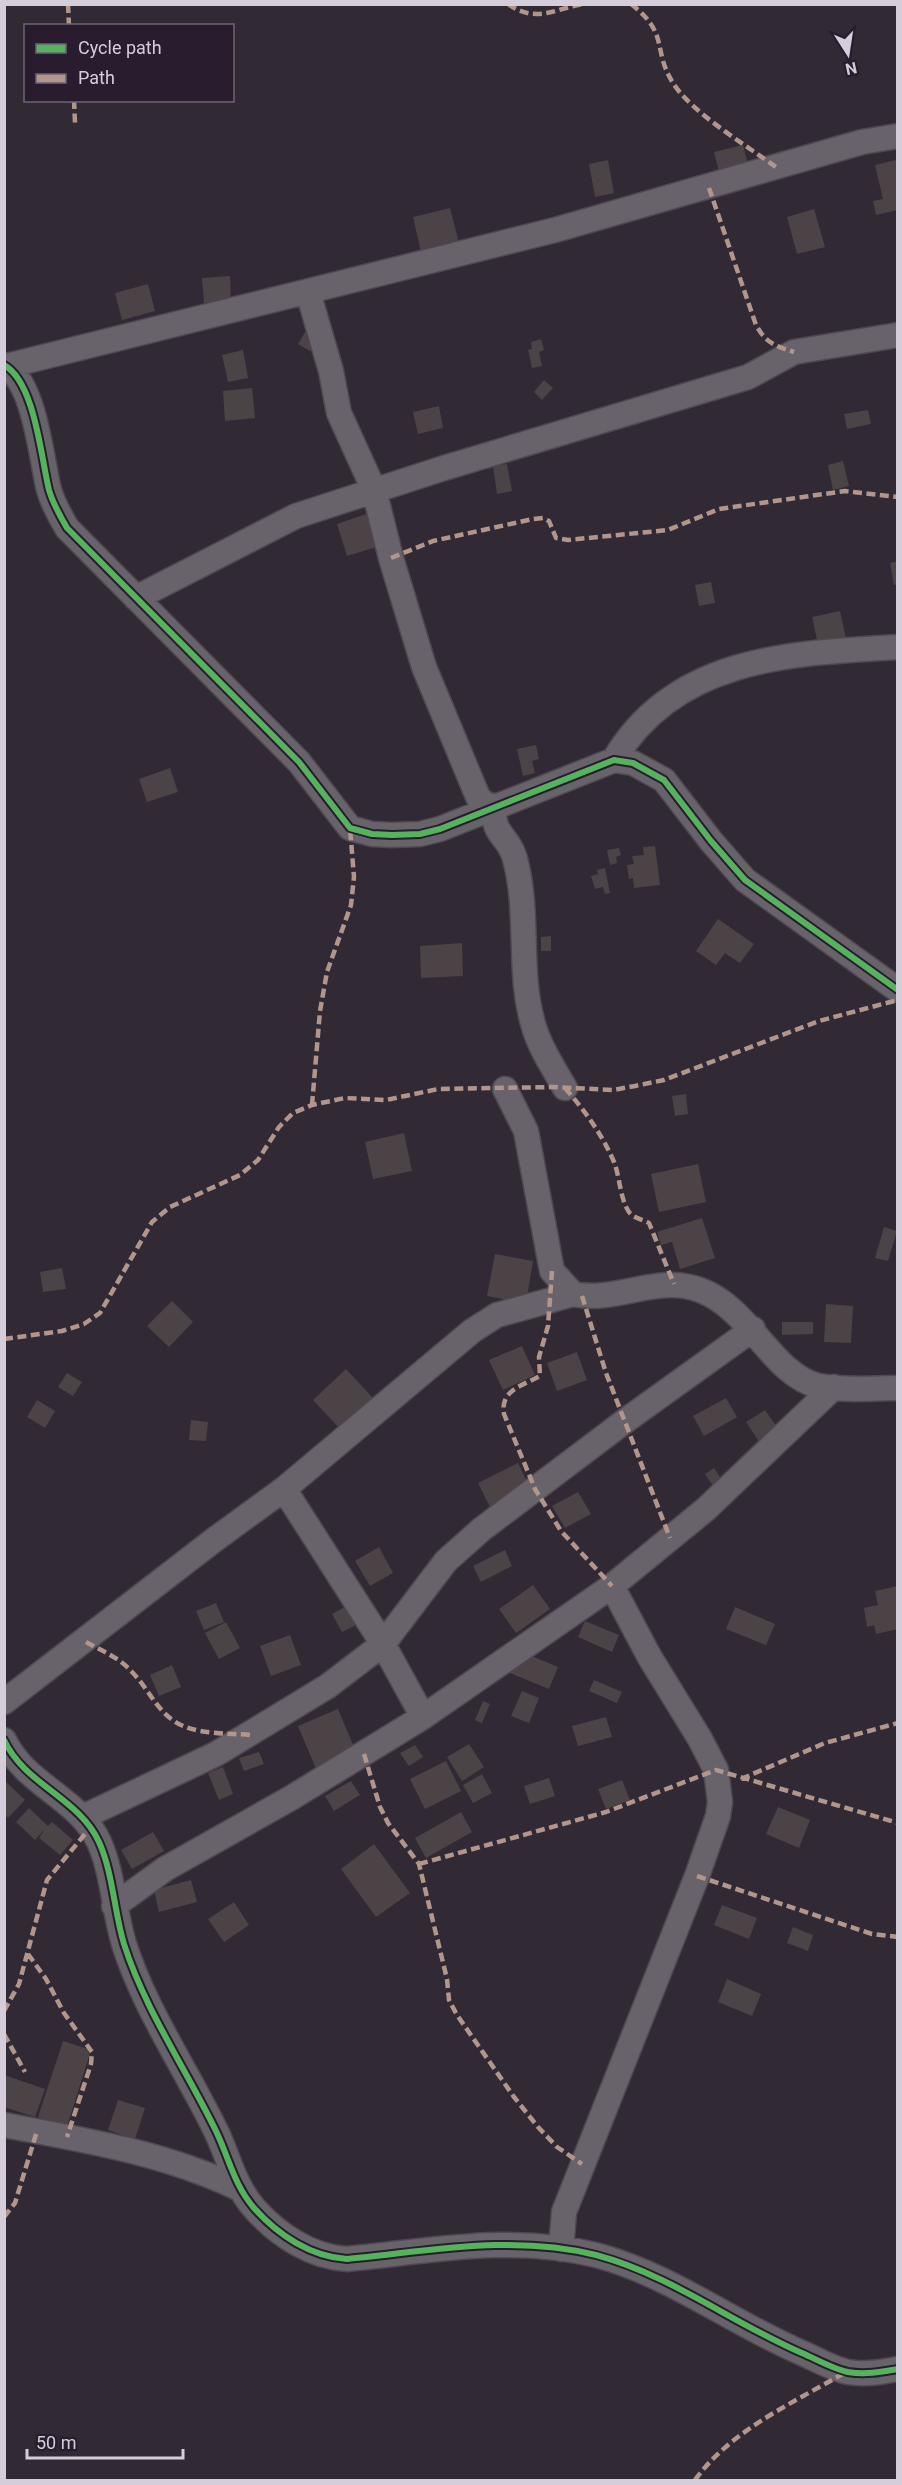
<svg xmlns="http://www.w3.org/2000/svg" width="902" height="2485" font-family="Roboto,sans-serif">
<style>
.building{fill:#4b4346}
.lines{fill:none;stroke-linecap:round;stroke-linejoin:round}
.minor-casing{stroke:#4e4851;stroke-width:27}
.minor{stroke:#68636b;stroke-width:24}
.quiet{stroke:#b2968c;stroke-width:4.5;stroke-dasharray:9 4.5;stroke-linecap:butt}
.cycleway-casing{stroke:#281c2e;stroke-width:10}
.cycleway{stroke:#56b35d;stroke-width:6}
</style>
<rect width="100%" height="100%" fill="#312a34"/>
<path class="building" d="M743,145l6,24 -28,11 -7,-28z
M608,160l6,33 -19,4 -6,-33z
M896,160l2,50 -22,5 -3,-14 10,-2 -8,-34z
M450,208l9,35 -38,9 -8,-35z
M814,209l11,38 -28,7 -10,-37z
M230,276l1,26 -27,1 -2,-25z
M148,284l7,27 -33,9 -7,-27z
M307,329l12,8 -9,14 -12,-7z
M541,339l3,11 -5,2 3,14 -10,2 -4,-18 4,-1 -1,-7z
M243,350l5,28 -20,4 -6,-27z
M544,380l9,8 -11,12 -8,-8z
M252,388l3,30 -30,3 -2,-30z
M439,406l4,22 -25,6 -5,-22z
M868,410l3,14 -24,5 -3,-15z
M843,461l6,25 -16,4 -5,-25z
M507,464l5,27 -15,3 -4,-28z
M369,513l11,33 -33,10 -10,-32z
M898,561v23l-4,1 -4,-22z
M711,582l4,21 -16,3 -4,-21z
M840,611l7,32 -28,6 -7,-32z
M536,745l3,14 -7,2 3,12 -12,3 -6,-27z
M170,768l8,24 -31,10 -8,-23z
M655,846l5,39 -26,3 -1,-10 -4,1 -2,-14 7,-1 -2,-8 12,-1 -1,-8z
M619,848l2,7 -5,2 1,6 -7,2 -3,-15z
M605,868l5,25 -5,1 -2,-7 -8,2 -4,-13 7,-2 -1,-4z
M718,919l36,25 -14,19 -15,-10 -9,12 -20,-14z
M551,936v15h-10v-14z
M462,943l1,33 -42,2 -1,-32z
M686,1094l2,20 -13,2 -3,-20z
M404,1133l8,38 -39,8 -8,-37z
M698,1164l8,38 -47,10 -8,-38z
M702,1218l13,40 -35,11 -8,-27 -11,3 -4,-13z
M884,1227l13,4 -9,30 -13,-3z
M495,1254l38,7 -7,42 -39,-7z
M62,1268l4,21 -23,3 -3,-20z
M172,1301l21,21 -24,25 -22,-21z
M826,1304l27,2 -2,37 -27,-1z
M782,1322h31v12l-31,1z
M522,1346l13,29 -32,15 -14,-30z
M577,1352l10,28 -30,11 -10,-28z
M346,1369l27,29 -33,31 -27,-29z
M67,1373l15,9 -9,14 -15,-9z
M726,1398l11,19 -33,19 -11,-20z
M37,1400l18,11 -10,17 -18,-11z
M765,1410l18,26 -19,13 -18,-27z
M191,1420l17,2 -2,19 -17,-1z
M518,1463l13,27 -40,19 -13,-26z
M714,1468l12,18 -9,6 -12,-18z
M578,1492l13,22 -26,14 -13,-22z
M379,1547l14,26 -23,13 -15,-25z
M505,1550l7,16 -31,16 -8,-16z
M533,1585l17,24 -34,24 -17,-24z
M898,1586v43l-22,5 -2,-9 -7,2 -3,-19 14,-3 -3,-14z
M216,1603l8,19 -20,8 -8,-19z
M352,1603l10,19 -20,10 -10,-18z
M735,1607l40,17 -9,21 -40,-16z
M585,1621l34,14 -7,17 -34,-15z
M226,1622l14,26 -21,11 -14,-26z
M290,1635l11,30 -30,11 -11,-30z
M520,1651l38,16 -9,22 -39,-16z
M172,1665l9,22 -22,9 -9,-21z
M594,1680l28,12 -5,11 -28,-12z
M522,1691l17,7 -10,25 -18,-7z
M483,1701l7,3 -8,19 -7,-3z
M338,1709l19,45 -40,17 -19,-45z
M606,1717l6,20 -34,9 -6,-20z
M469,1744l15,23 -22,14 -15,-24z
M415,1745l8,12 -14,9 -9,-13z
M259,1752l5,12 -20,7 -5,-13z
M446,1761l15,30 -36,18 -15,-30z
M223,1767l10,27 -14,6 -11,-27z
M482,1774l10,19 -19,10 -10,-18z
M549,1778l6,18 -25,8 -6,-18z
M4,1780l21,20 -17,18 -4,-4z
M622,1780l8,20 -24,9 -8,-20z
M351,1781l9,14 -26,16 -9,-15z
M778,1807l32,13 -11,28 -33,-14z
M29,1808l19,18 4,-4 21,18 -13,15 -21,-17 6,-9 -10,11 -19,-18z
M461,1812l11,20 -46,26 -11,-20z
M153,1832l11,19 -32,18 -11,-19z
M374,1844l36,49 -34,24 -35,-48z
M191,1880l6,22 -38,10 -5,-22z
M234,1902l15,23 -25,17 -16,-23z
M722,1905l35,13 -8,21 -35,-14z
M793,1927l20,8 -5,16 -21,-8z
M727,1979l34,15 -9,22 -34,-14z
M63,2041l28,9 -24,77 -29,-10z
M4,2075l41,14 -10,28 -31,-10z
M118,2100l27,8 -10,31 -27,-9z"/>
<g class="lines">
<g class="minor-casing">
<path id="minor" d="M308,292l23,79 8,42 35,77 17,68 33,109 54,130 7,7 9,2
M4,365c31,17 37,93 45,125 4,14 11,26 18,38l232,234 51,66 22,6 20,1 28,-1 20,-5 174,-69 19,3 31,17 47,61 34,39 153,110
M7,366l548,-136 307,-88 36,-6
M136,598l160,-82 148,-48 304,-91 46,-25 104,-17
M614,760c60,-103 177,-107 284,-113
M494,806c-2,31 15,29 21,53 15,55 2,114 19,168 6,21 20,42 31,61
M505,1089l21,42 26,140 21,23c44,9 83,-20 127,-4 50,18 73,86 119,96 25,5 54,2 79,2
M284,1489l99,155 40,73
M4,1702l210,-162 70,-51 188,-158 25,-16 76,-21
M4,1740c21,45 75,58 95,102 14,31 15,69 25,102 21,66 62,125 92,187 13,27 18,54 38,77 24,27 57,49 93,51 83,-8 167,-25 249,-4 75,20 136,68 206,98 14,6 31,16 46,19 17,3 33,0 50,-3
M83,1817l133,-63 112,-68 55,-42 63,-83 36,-32 143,-108 128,-92
M114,1906l51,-37 126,-71 132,-81 189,-131 94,-77 128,-122
M4,2125c81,15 160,28 234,63
M561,2249l3,-37 133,-336 21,-60 2,-14 -4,-32 -16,-31 -51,-83 -37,-70"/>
</g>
<use href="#minor" class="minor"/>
<path class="quiet" d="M68,4l1,22
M508,4c27,19 45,6 74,0
M631,4c39,30 21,46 42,79 18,29 74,63 103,84
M74,100l1,23
M709,188l47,137c10,18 19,21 38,27
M391,558l42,-17 100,-22 10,-1 6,3 7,17 12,2 100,-10 51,-21 126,-18 53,6
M565,1088c20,23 37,46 49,74 6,15 6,37 15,50 4,6 13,7 20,11l25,61
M312,1105l8,-94 7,-39 24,-67 3,-28 -4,-49
M552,1271l-4,55 -9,31 1,19c-18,10 -40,14 -36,38l31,75 26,42 51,55
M582,1296l24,77 64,165
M4,1339l58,-8 22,-7 16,-11 52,-91 18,-15 70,-32 18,-15 21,-33 14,-14 19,-8 33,-7 41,2 52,-11 115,-2 60,3 22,-4 29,-6 155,-59 79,-21
M86,1642c16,9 34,16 46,30 15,15 24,37 42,49 20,14 54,12 77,14
M364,1754l16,53 8,16 31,41 28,115 2,21 8,15 57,82 24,30 19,20 25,17
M741,1779l84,-36 73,-20
M419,1864l187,-52 110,-42 182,53
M697,1876l175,58 26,3
M28,1954l18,25 18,34 28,39 -1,12 -24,73
M4,2011l15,-27 28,-104 43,-52
M4,2034l21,38
M4,2217l11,-14 22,-72
M695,2480c36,-50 98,-77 151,-108"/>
<g class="cycleway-casing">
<path id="cycleway" d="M4,365c31,17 37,93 45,125 4,14 11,26 18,38l232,234 51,66 22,6 20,1 28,-1 20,-5 174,-69 19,3 31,17 47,61 34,39 153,110
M4,1740c21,45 75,58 95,102 14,31 15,69 25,102 21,66 62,125 92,187 13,27 18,54 38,77 24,27 57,49 93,51 83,-8 167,-25 249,-4 75,20 136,68 206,98 14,6 31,16 46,19 17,3 33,0 50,-3"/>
</g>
<use href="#cycleway" class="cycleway"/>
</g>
<rect width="902" height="2485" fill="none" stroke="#d5ceda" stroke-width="12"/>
<rect x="24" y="24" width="210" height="78" fill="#281c2e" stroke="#6d6373" stroke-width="1.5"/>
<rect x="36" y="44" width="30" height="9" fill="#56b35d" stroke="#6d6373" stroke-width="1.5"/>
<text x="78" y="54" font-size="18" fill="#d5ceda">Cycle path</text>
<rect x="36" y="74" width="30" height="9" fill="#b2968c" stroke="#6d6373" stroke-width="1.5"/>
<text x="78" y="84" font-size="18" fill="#d5ceda">Path</text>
<g transform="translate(848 54) rotate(168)" stroke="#281c2e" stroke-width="4.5" paint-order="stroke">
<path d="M0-4.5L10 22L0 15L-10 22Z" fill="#d5ceda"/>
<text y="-9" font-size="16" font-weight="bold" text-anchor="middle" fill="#d5ceda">N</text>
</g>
<path d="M27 2449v9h156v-9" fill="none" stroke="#d5ceda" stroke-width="3"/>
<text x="36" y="2449" font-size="18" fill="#d5ceda" stroke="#281c2e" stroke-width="4.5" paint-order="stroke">50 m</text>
</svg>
